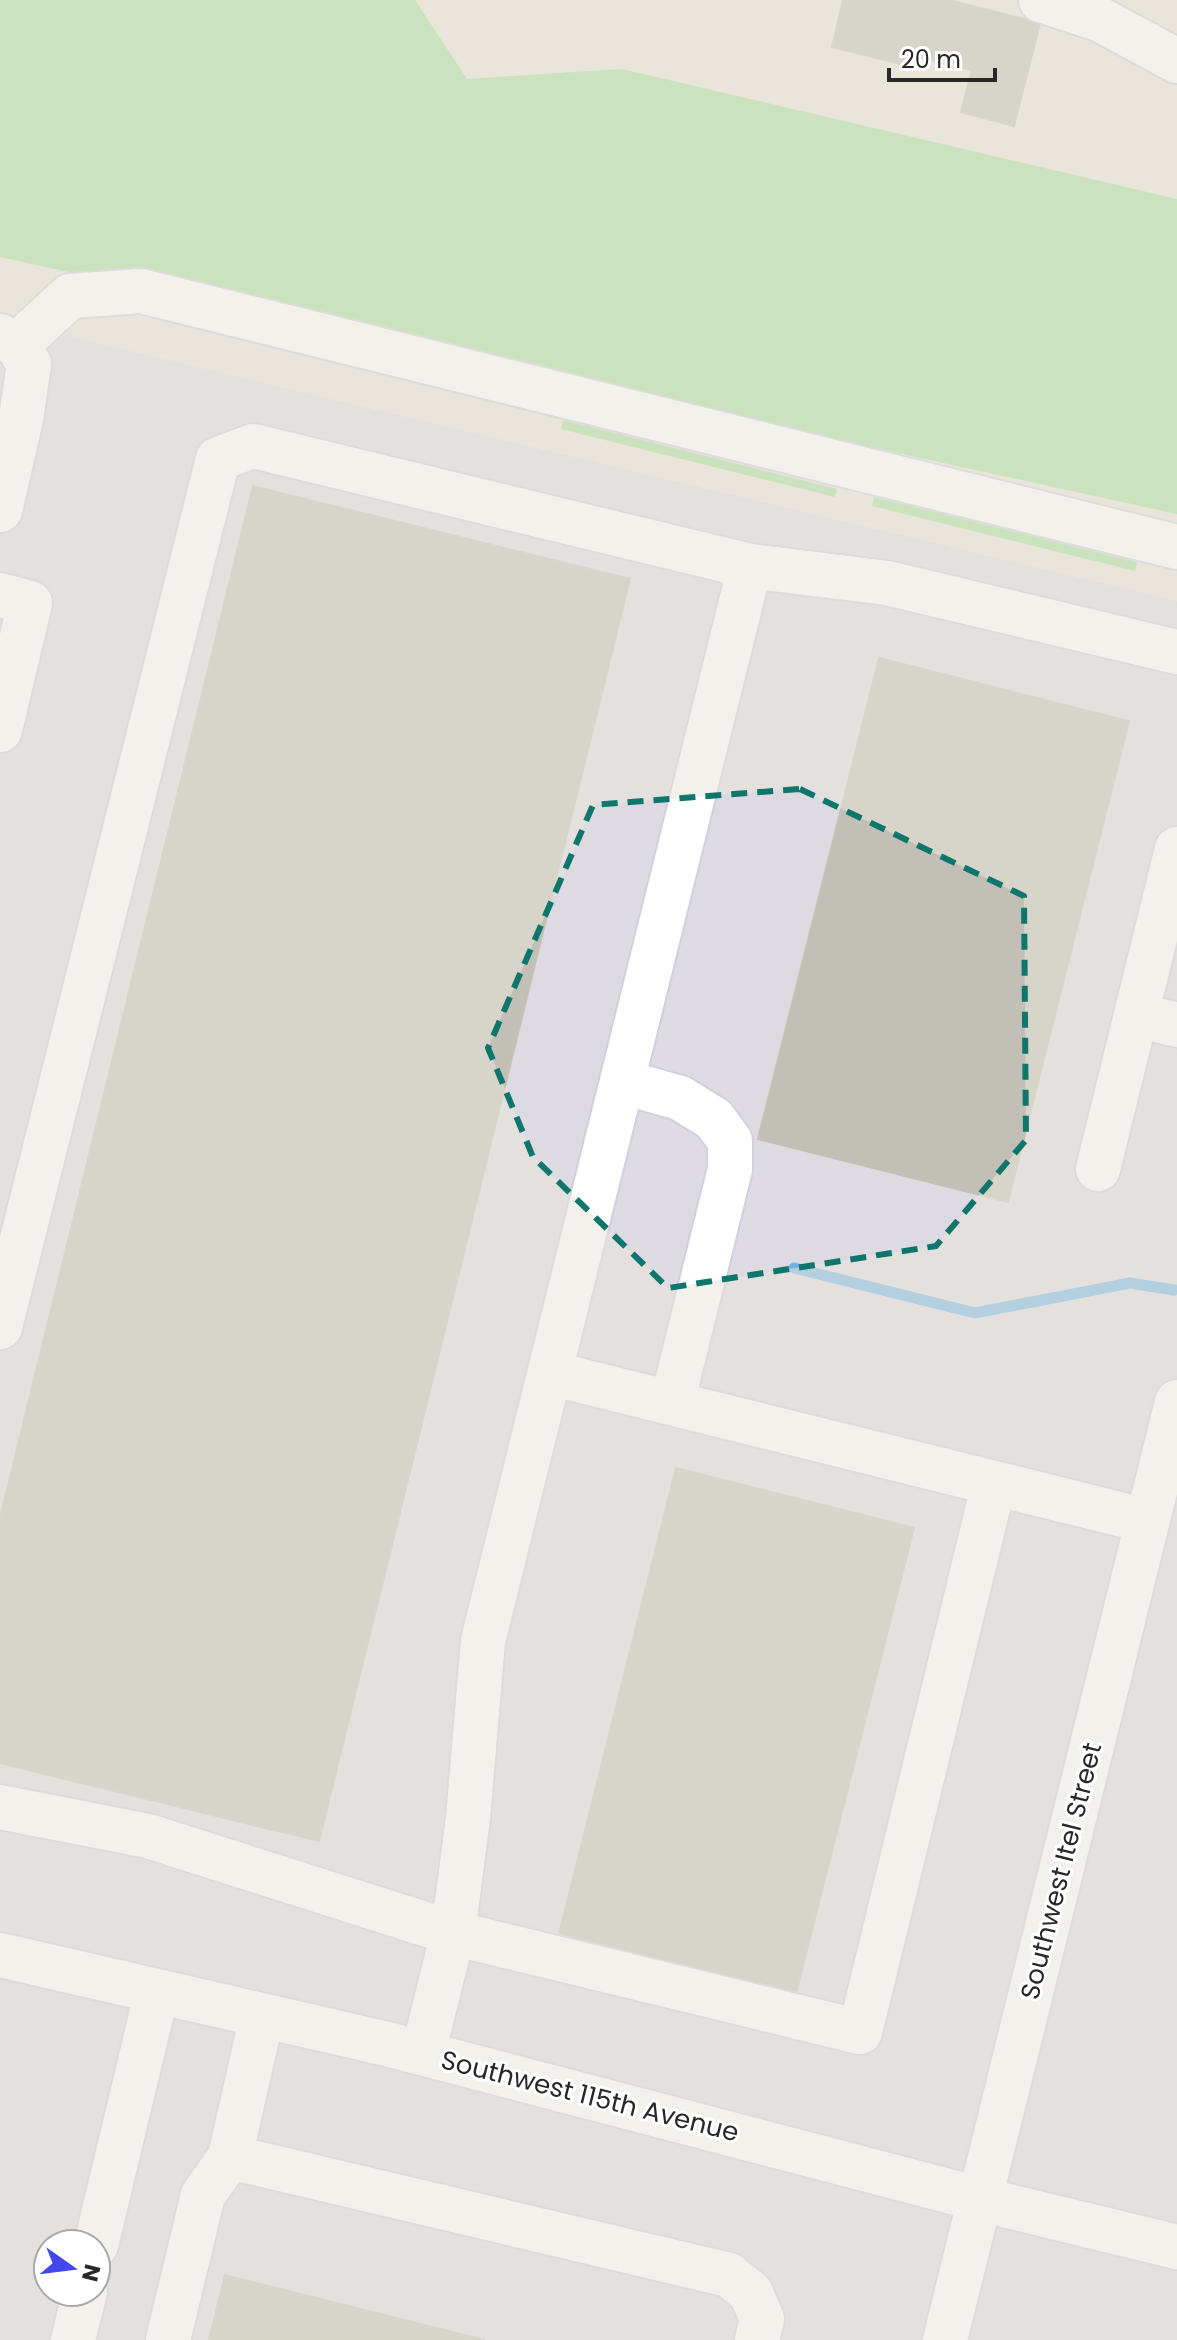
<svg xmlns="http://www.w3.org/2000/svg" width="1177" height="2340" font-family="Poppins,sans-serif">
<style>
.industrial{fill:#dedae2;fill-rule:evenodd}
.green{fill:#a5dd99}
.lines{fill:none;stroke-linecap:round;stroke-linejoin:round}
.stream{stroke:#72b4e6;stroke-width:11}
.building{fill:#c2bfb6;stroke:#c4c1b4;stroke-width:2}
.minor-casing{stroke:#cfd0e0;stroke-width:48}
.minor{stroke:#fff;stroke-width:44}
.marked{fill:none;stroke:#0f766e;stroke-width:6;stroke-dasharray:16 10;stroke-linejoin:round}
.labels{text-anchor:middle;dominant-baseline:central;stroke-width:6;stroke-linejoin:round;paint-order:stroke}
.street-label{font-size:26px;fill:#282828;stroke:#fff}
</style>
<rect width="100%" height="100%" fill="#e9e5da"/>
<path class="industrial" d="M0,320l1177,281v1739h-1177zM48,2244h48v48h-48z"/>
<path class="green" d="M0,0h415l52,79 155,-10 555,130v315l-1177,-257z
M563,420l274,69 -2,8 -274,-68z
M874,497l263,65 -2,9 -263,-65z"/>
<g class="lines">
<path class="stream" d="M794,1268l181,45 155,-30 44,7"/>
</g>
<path class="building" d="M843,0h106l91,23 -26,103 -53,-14 11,-42 -53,-13 -2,11 -85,-21z
M253,486l377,93 -311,1262 -319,-78v-245z
M879,658l250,63 -121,481 -250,-63z
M676,1468l238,60 -122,481 -237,-59z
M225,2275l260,65h-276z"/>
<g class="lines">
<g class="minor-casing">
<path id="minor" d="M1041,0l58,19 78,42
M0,336l17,9 12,19 -8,55 -21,91
M17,345l53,-49 71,-5 1036,256
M0,595l30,8 -30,127
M1136,1015l41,10
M623,1082l57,16 34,21 16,22v28l-58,234
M1098,1169l79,-320
M0,1327l218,-868 35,-13 497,120
M550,1373l597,148
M994,1483l-134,549 -407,-99 15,-115 15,-177 267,-1075 137,17 290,69
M0,1807l148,29 305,97 -30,120
M0,1955l387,89 592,155 198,48
M230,2157l499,118 22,18 11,26 -5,21
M96,2245l61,-254
M73,2340l12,-48
M168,2340l35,-145 27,-38 32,-141
M945,2340l232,-938"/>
</g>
<use href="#minor" class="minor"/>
</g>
<path d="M0 0H1177V2340H0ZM800,789l224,107 2,244 -90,106 -268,42 -135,-131 -45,-109 105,-243z" fill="#e9e5da" fill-opacity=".55" fill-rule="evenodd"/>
<path class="marked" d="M800,789l224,107 2,244 -90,106 -268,42 -135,-131 -45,-109 105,-243z"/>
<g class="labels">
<g class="street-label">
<text transform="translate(1061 1871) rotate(-76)">Southwest Itel Street</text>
<text transform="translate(590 2096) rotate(14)">Southwest 115th Avenue</text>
</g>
</g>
<g transform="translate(72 2268) rotate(104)"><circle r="38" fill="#ffffff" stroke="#a9a9a9" stroke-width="2"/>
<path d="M0-6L14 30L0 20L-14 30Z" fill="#4247ee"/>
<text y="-12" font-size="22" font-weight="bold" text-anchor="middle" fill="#282828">N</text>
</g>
<path d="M889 68v12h106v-12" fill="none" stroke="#282828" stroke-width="4"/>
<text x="901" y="68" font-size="24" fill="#282828" stroke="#ffffff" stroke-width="6" paint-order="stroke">20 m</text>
</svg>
